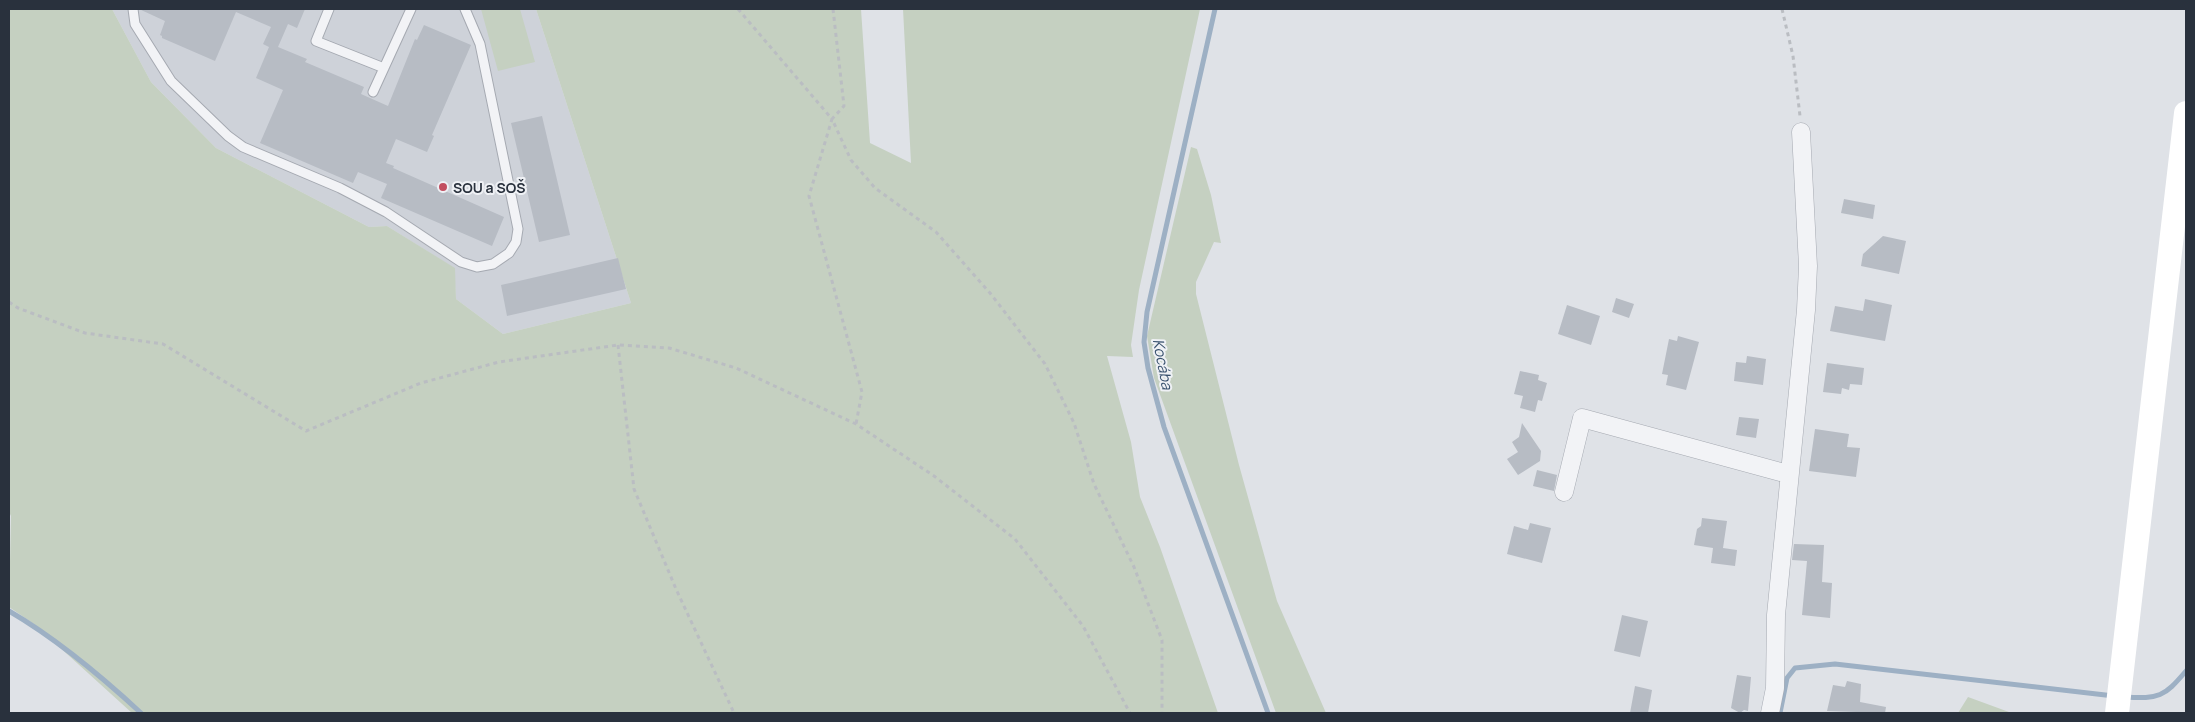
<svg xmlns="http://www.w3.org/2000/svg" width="2195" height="722" font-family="Manrope,sans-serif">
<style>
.built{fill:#ced2d9}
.green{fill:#c5d0c1}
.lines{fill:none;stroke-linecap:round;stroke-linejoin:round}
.stream{stroke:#9db0c4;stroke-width:5}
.building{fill:#b7bcc4}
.lane-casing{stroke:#a5a9b1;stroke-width:11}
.street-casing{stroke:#a5a9b1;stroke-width:19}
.path{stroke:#babdc2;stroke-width:3;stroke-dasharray:4 4;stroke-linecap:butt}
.lane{stroke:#f2f3f6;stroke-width:9}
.street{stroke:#f2f3f6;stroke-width:18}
.secondary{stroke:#fff;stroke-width:24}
.poi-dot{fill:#c24e60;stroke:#eff1f5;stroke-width:2}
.labels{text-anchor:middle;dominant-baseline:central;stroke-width:4;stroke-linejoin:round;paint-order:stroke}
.poi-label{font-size:14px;font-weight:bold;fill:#29313d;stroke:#eff1f5;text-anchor:start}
.water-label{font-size:15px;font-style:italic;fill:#37506d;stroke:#eff1f5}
</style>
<rect width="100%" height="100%" fill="#dfe2e7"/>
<path class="built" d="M112,9h424l95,294 -128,31 -47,-35 -2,-31 -67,-42 -18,1 -153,-79 -65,-66z"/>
<path class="green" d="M9,9h103l39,73 65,66 153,79 18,-1 68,42 1,31 47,35 128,-31 -95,-294h325l9,134 41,20 -8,-154h297l-61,281 -8,55 2,12 -26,-1 24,86 9,55 20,50 58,166h-1086l-98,-89 -25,-17 2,-91 -2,-4z
M481,9h39l15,53 -37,9z
M1191,147l6,2 14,46 10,48 -7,-1 -18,40v12l43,171 38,136 49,112h-50l-122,-335 -7,-42z
M1968,697l41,15 2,1h-53z"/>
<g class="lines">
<path class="stream" d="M1215,9l-68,303 -3,30 4,26 16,59 104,286
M9,611c48,28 91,64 132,102
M2125,697c34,2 39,0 61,-26
M1780,713l7,-35 8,-10 40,-4 279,32"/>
</g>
<path class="building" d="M139,9h166l-8,19 -9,-4 -10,23 29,12 -2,3 59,25 -3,7 27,12 27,-67 2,1 7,-15 47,20 -39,90 2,1 -7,16 -31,-13 -10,24 8,3 -1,2 111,49 -12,29 -111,-48 6,-14 -29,-12 -5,11 -93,-40 23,-53 -27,-12 13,-31 -6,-3 8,-17 -35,-15 -21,49 -53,-23v-2l-2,-1 5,-14z
M542,116l28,119 -31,7 -28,-119z
M1844,199l31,6 -2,14 -32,-6z
M1883,236l23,5 -7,33 -38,-8 2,-12z
M618,258l8,31 -119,27 -6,-31z
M1616,298l18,6 -5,14 -17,-6z
M1865,299l27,6 -7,36 -55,-10 5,-25 28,5z
M1567,305l33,11 -9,29 -33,-11z
M1678,336l21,6 -13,48 -20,-5 2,-10 -6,-1 7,-35 8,2z
M1747,356l19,3 -3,26 -29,-4 2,-19 10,1z
M1827,363l37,5 -2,17 -12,-1 -1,6 -7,-2 -1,6 -18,-2z
M1520,371l19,4 -1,5 9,3 -5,18 -4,-1 -3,12 -15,-4 3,-12 -9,-2z
M1739,417l20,2 -3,19 -20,-3z
M1522,423l19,28 -1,10 -22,14 -11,-16 11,-7 -6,-10 7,-5z
M1815,429l34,5 -2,13 13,1 -4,29 -47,-6z
M1537,470l20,5 -3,16 -21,-5z
M1702,518l25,3 -4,27 14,2 -2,16 -24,-3 2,-15 -19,-3 3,-16 4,-3z
M1530,523l21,5 -9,35 -35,-9 7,-28 14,4z
M1794,544l30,1 -2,37 10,1 -2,35 -28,-3 5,-54 -15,-1z
M1622,615l26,6 -8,36 -26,-6z
M1737,675l14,2 -3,34 -4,-1 -4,3 -9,-5z
M1847,681l14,3 -1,18 26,5 -1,6 -58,-2 6,-26 12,2z
M1635,686l17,4 -4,23h-18z"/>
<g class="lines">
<g class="lane-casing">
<path id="lane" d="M133,9l2,15 36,57 57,55 15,11 97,41 46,24 75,50 16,5 16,-3 16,-11 7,-11 2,-13 -38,-185 -15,-35
M329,9l-13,32 68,27
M373,92l38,-83"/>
</g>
<g class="street-casing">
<path id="street" d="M1564,492l18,-74 206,56
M1770,713l5,-25 1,-73 30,-305 2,-44 -7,-134"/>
</g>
<path class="path" d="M738,9l94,110 -23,77 53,196 -6,32
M833,9l11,97 -12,13 19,41 24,28 61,44 54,61 55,71 29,59 20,61 40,83 28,73v73
M1782,9l11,47 7,60
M9,302l9,6 67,25 78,11 143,87 115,-48 78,-21 119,-17 51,3 67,20 120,56 78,52 81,63 68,87 47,87
M618,345l16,144 42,100 58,124"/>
<use href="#lane" class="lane"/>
<use href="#street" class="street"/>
<path class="secondary" d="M2117,713l69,-600"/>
</g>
<circle class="poi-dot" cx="443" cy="187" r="5"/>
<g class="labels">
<g class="poi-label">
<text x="453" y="187">SOU a SOŠ</text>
</g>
<g class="water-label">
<text transform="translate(1163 364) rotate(79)">Kocába</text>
</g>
</g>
<rect width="2195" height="722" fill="none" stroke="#29313d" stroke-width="20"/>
</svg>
